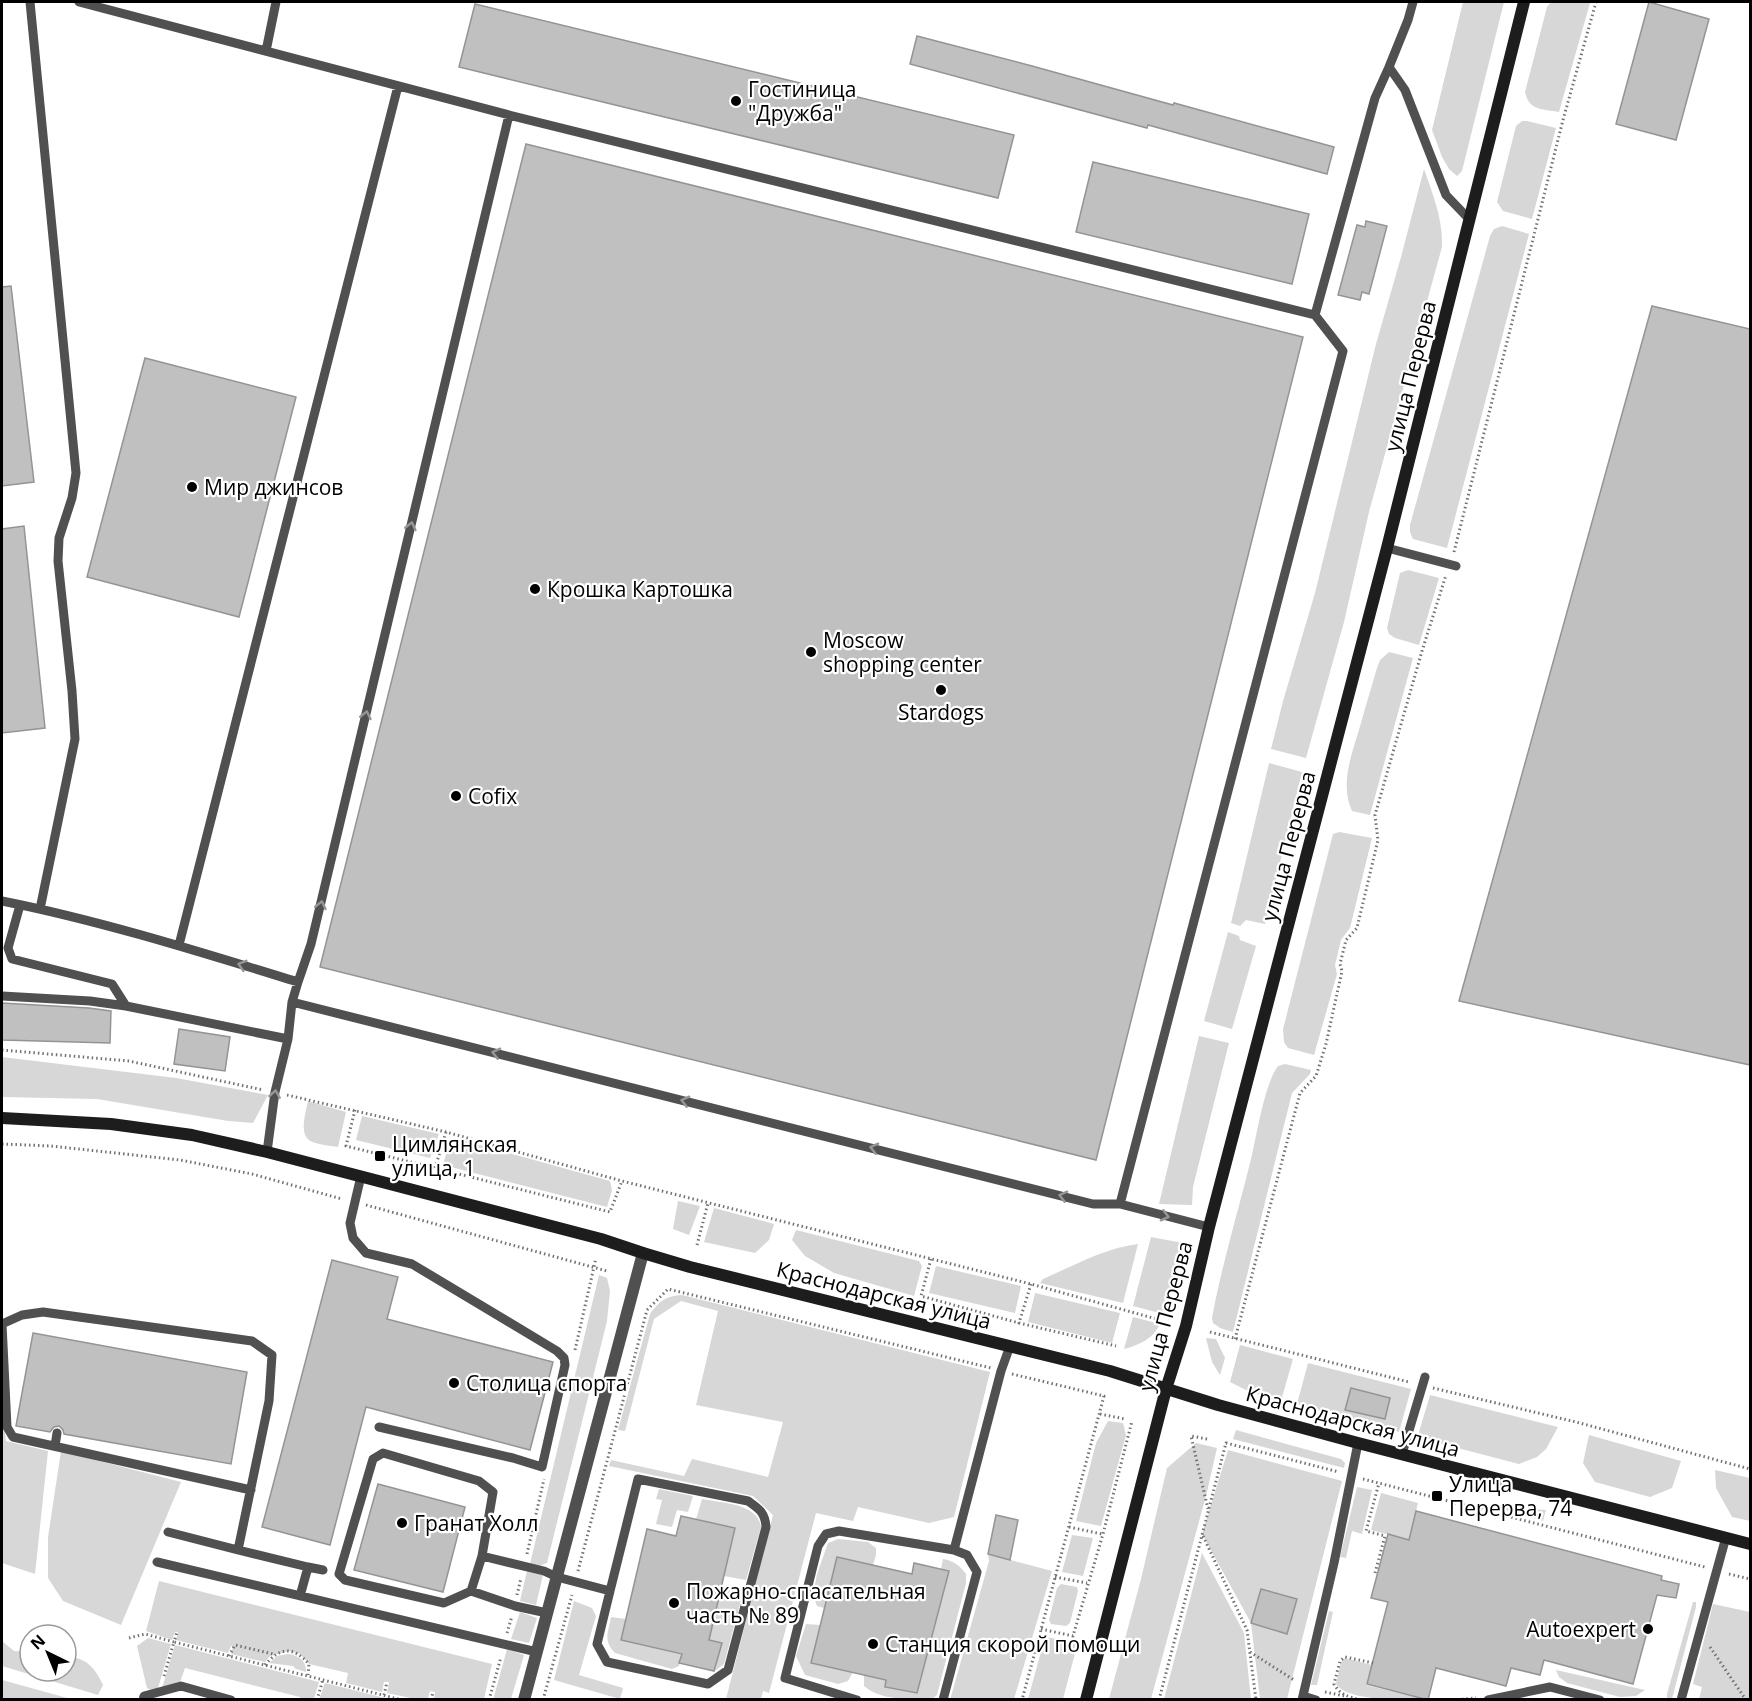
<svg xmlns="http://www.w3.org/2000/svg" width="1752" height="1701" font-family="'Open Sans',sans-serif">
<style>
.green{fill:#d7d7d7;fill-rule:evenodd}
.building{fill:#c0c0c0;stroke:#949494;stroke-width:1.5}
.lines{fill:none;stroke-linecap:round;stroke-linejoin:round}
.path{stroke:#727272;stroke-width:3;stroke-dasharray:1.5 3;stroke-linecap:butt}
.lane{stroke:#505050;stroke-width:9}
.street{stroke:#505050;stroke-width:12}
.secondary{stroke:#1d1d1d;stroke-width:12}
.oneway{stroke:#969696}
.poi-dot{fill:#000;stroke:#fff;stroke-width:2}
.labels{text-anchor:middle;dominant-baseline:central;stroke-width:4.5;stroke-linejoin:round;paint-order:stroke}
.poi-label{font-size:21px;fill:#000;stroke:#fff;text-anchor:start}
.street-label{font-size:21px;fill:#000;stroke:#fff}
</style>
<rect width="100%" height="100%" fill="#fff"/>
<path class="green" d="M1463,2h41l-42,169 -5,5 -8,-7 -7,-12 -10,-27z
M1551,2l39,1 -31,109c-16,-3 -30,-1 -34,-20l22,-85z
M1522,121h5l29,7 -24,91 -29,-8 -6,-9 19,-76z
M1424,169c9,26 19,50 18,78l-73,265 -25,110 -38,136 -35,-9 12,-48 32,-108 61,-249 25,-87z
M1502,226l27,8 -82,314 -34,-9 -3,-7v-7l80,-289 4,-7z
M1408,570l31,8 -20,67 -24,-7 -6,-4 -2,-6 13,-55z
M1389,652l24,6 -43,157 -18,-4c-13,-28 1,-60 9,-88 5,-19 11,-37 16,-55l3,-8z
M1269,763l33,9 -37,152 -19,-4 -6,6 -9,-3z
M1339,832l33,6 -22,90 -9,12 -6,25 2,9 -23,81 -26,-7 -4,-6 -1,-13 50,-195z
M1228,932l11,4 1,4 16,6 -24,83 -28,-8z
M1199,1036l30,7 -36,144 -1,18 -33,-1z
M2,1057l174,21 92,17 -15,28 -25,-2 -131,-22 -95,-2z
M1285,1064l26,6 -1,4 -18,19 -59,239 -13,-4 -7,-5 -1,-5c10,-55 27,-109 40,-163 5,-22 13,-72 26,-89z
M308,1101l38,11 -8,35c-7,-1 -24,-3 -29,-7 -10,-7 -3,-29 -1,-39z
M362,1116l77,18 -9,24 -74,-18z
M458,1139l152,42 2,9 -5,17 -160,-41 -3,-5 6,-19z
M678,1201l22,5 -11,29 -16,-6z
M714,1208l60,16 -5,16 -14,13 -51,-11z
M796,1230l123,31 3,5 -8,30 -80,-23 -29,-17 -13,-16z
M1151,1237l32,6 -20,71 -30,-8z
M1138,1244l-15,59 -83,-20 3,-4c30,-13 62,-31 95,-35z
M936,1266l85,20 -6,27 -86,-20z
M599,1275l8,3 3,13 -3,30 -60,242 -8,3 -9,-2z
M1035,1293l85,20 -8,30 -84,-21z
M682,1295l308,77 -36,145 -25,6 -71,-16 -5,14 -37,-8 -47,180 -6,-2 -2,8h-35l47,-184 -20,-19 -144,-30 2,-6 73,16 8,-17 76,18 15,-55 -87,-17 22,-94 -37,-10 -27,18 -29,112 -7,-1 32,-116c9,-13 16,-18 32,-19z
M1133,1317l27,7c-7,15 -21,21 -36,25z
M1206,1338l10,1 9,19 -5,17 -8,-13z
M1240,1345l53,14 -12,42 -31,-9 -20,-10z
M1308,1363l103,26 -12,43 -102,-28zM1351,1388l39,10 -5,21 -39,-9z
M1430,1395l128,32 -12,22 -9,8 -18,7 -96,-25 -4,-7z
M2,1408l4,33 42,10 -13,123 -33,-11z
M1108,1421l15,2 3,12 -25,91 -25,-5 20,-78z
M1236,1430l105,29 4,4 -1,5 -111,-29z
M1589,1435l92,26 -9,27 -22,9 -55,-15 -12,-19z
M1196,1443l21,5 -10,44 -56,207h-42l32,-120 26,-111z
M1228,1450l114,31 -55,218h-27l-9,-76 -49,-89z
M61,1451l120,31 -60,143 -58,-24 -15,-23v-41z
M1715,1470l35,8v43l-18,-4 -16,-29z
M1357,1487l15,3 -10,44 -10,-3 -6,27 -6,-1z
M659,1489l34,7 -5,16 -11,-2 -5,17 -16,-3 6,-24 -6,-1z
M1381,1493l37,10 -9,37 -38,-10z
M702,1499c19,4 56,4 59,28l-15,53 -22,-4 11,-48 -39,-9z
M1489,1506l57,4 -3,11z
M1072,1535l21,3 -10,38 -21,-4z
M838,1539l30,3 8,6v7l-3,10 -36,-8 -13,51 -7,-2 -4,-11 4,-21 11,-31z
M1202,1553l42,80 7,66h-87z
M988,1554l64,17 -38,128 -64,1 39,-139z
M943,1559c11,2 16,6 23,15v9l-29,112 -5,4c-23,0 -51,2 -68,-13v-11l22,5v7l31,6 32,-122 -8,-2z
M527,1571l16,4 -7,30 -16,-4z
M159,1581l333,83 -8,35h-50l1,-7 -5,-1 -2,8h-13l-28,-6 2,-11h-5l-2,10 -36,-9 2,-10 -39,-9 -9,-10 -11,-3 -19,5 -5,6 -34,-8 2,-8h-2l-3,7 -52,-13 2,-8h-3l-3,8 -26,-9z
M1061,1584l16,3 1,4 -8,32 -4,3 -15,-2 -2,-4 8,-32z
M722,1586l22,3 -20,75 -9,7 6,-28 -12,-3z
M574,1601l18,7 4,8 -17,59 44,13 -3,11 -66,-19z
M1693,1602h3v5l-24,92h-5v-5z
M1713,1604l37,8v87h-51l3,-12 -9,-3z
M1329,1611l4,1 -16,73h-6z
M520,1612l17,6 -8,25 -18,-4z
M611,1617l15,2 -5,21 61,15 -3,11 -7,3 -57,-16c-12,-12 -7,-20 -4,-36z
M806,1624l14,1 -9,38 42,9 -5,9 -10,3 -33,-9 -9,-19z
M1045,1637l33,5 -15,57h-35z
M148,1638l23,6 -13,44 -7,2 -4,-2 -10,-42z
M2,1641l12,10 16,1v19h36v-15c20,2 29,11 37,29l-5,10 -96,-29z
M175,1645l144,37 -5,17h-14v-2l-115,-29 -5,14 -18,6z
M507,1649l17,6 -13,44 -18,1z
M288,1654c10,1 19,7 18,18l-10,-3 -3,-3 -24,-3 8,-7z
M1345,1658l27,7 -6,20 56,14c-22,1 -75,2 -86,-15l5,-22z
M1556,1670l89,20 -9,6 -16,1 -53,-14 -8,-6z
M2,1680l69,19h-69z
M325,1683l64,16h-70z"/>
<path class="building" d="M1649,2l60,17 -33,121 -60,-16z
M475,4l539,131 -16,63 -539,-131z
M917,36l115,30 141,39 1,-2 160,44 -7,27 -179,-49 -1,3 -237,-64z
M526,144l777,193 -207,823 -776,-193z
M1093,162l216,52 -17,70 -216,-52z
M1366,221l21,5 -18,68 -7,-2 -2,8 -22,-5 19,-70 8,2z
M11,286l23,196 -32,4v-199z
M1652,306l98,23v736l-291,-64z
M145,358l151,39 -57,220 -152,-40z
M24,526l21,202 -43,5v-204z
M2,1003l87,5 22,3 -1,32 -108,-3z
M179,1029l51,8 -5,34 -51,-7z
M332,1260l66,17 -11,42 166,43 -23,88 -164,-43 -36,138 -68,-18z
M33,1333l214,39 -16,92 -167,-30 -1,-4 -4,-4 -5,1 -4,5 -34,-6z
M1351,1388l39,10 -5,21 -40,-9z
M378,1484l87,23 -22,85 -89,-22z
M1416,1511l246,65 -1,4 18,4 -3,14 -19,-3 -24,89 -89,-24 -4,15 -29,-7 -5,18 -70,-18 -8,32 -61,-16 21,-82 -17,-4 17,-64 21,6z
M996,1515l22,5 -8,40 -22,-6z
M681,1516l54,12 -26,112 13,3 -8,28 -35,-8 3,-9 -61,-14 26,-111 29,7z
M837,1557l75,17 2,-11 35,8 -32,122 -32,-6 1,-7 -75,-17z
M1261,1589l36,10 -10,35 -36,-11z"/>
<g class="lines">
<path class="path" d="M1454,552l109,-432 33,-118
M2,1050l127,11 134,29
M287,1095l159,37 176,49 409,103 129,36
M355,1110l-9,36 89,22
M446,1132l-11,36 175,44 12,-31
M2,1144l49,2 129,14 72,14 90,25
M366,1205l241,66
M697,1245l11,-42
M931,1259l-10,37 98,27
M1031,1284l-12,39 97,23
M1210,1332l199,50
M1235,1339l65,-246 16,-17 10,-32 16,-73 -2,-7 6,-24 11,-12 21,-88 -3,-25 47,-164 24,-76
M575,1350l21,-92
M1012,1374l92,22 -82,304
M1433,1388l143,34 174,47
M1100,1414l25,5
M1207,1439l-16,-3 17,73
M1363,1479l342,88
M1069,1527l33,7
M1203,1536l44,94 9,70
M527,1554l17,-75
M578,1571l69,-261 21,-21 323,79
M1375,1573l10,-37 -19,-5 13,-48
M1729,1574l21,5
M1055,1577l32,6
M517,1595l4,-17
M1041,1629l32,7 30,-102 29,-113
M507,1633l5,-17
M129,1638l16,-4 29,8 3,-10
M1710,1647l36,53
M1250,1652l44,28
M229,1656l6,-11 38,9
M265,1665c15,-18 28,-19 44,-1l-1,11
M164,1676l10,-34 228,58
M1325,1692l20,4
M384,1695l3,-13
M317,1700l6,-21
M431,1700l2,-8
M489,1700l12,-43
M543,1700l29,-105
M1159,1700l67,-257 113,29
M1361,1700c-12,-3 -21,-5 -27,-16l6,-23 5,-4 28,6
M1453,1700l23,-2"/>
<path class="lane" d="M30,2l46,471 -4,25 -13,40 -1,23 14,130 3,48 -35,170
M79,2l430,113 806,200 60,-217 14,-31
M1413,2l-5,18 -19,47 16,23 41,105 23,24
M266,51l10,-49
M1387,548l69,18
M2,901c100,20 198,51 296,81
M20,905l-12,43 4,11 100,25 14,22
M179,945l219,-859
M2,996l88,5 36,5 162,33
M292,1002l801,202h27l89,23
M267,1152l8,-60 13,-53 4,-37 6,-20 13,-38 198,-829
M361,1176l-11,47 3,15 13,15 46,11 145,87 7,7 1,7 -23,102 -29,-9 -134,-31
M1120,1204l223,-853 -28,-36
M55,1446l2,-13
M1402,1454l23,-77
M251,1490l-238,-53 -6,-10 -5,-103 20,-9 21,-3 209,29 20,14 -3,46 -31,149 70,17 -8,29
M168,1532l70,18
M954,1550l47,-179 9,-25
M482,1556l62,15 13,6 53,14 -13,53 10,18 101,22 20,-14 38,-143c-1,-15 -7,-18 -18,-26l-110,-22 -28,112
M157,1562l380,90
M308,1567l15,3
M471,1591l11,-35 11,-64 -14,-11 -96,-28 -10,6 -34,115 6,6 99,23 27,-12 44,15 32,7
M1303,1696l13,4
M143,1700l1,-4 37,-10 50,14
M857,1700l-72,-22 33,-132 8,-12 13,-3 115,19 13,5 10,17 -34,128
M1302,1700l32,-137 24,-120
M1488,1700l62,-13 50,13
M1681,1700l45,-163"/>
<path class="street" d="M524,1700l119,-447"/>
<path class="secondary" d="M2,1118l109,6 81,11 75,17 334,87 42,14 47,14 420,104 108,34 140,38 392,101
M1086,1700l80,-311 20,-63 23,-99 178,-679 137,-546"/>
</g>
<defs><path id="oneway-chevron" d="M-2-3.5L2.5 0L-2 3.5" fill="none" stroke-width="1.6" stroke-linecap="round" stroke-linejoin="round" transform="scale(1.5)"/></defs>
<g class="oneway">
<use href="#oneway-chevron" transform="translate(411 526) rotate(-77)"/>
<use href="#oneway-chevron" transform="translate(366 715) rotate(-77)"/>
<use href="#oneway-chevron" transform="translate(321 905) rotate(-77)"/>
<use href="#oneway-chevron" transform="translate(242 965) rotate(-163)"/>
<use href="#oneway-chevron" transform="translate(496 1053) rotate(-166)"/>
<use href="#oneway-chevron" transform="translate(275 1094) rotate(-81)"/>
<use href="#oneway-chevron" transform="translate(685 1101) rotate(-166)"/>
<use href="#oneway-chevron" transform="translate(874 1148) rotate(-166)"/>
<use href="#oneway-chevron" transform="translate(1063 1196) rotate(-166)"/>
<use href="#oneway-chevron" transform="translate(1165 1216) rotate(14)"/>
</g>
<g class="poi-dot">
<circle cx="736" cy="101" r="6"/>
<circle cx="192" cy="487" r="6"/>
<circle cx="535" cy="589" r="6"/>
<circle cx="811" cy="652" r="6"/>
<circle cx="941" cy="690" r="6"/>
<circle cx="456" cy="796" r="6"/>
<rect x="374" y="1150" width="12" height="12" rx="3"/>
<circle cx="454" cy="1383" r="6"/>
<rect x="1431" y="1490" width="12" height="12" rx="3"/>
<circle cx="402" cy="1523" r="6"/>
<circle cx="674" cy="1603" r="6"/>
<circle cx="1648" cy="1629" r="6"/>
<circle cx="873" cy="1644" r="6"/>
</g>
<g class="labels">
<g class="poi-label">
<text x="748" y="89">Гостиница<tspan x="748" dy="24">"Дружба"</tspan></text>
<text x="204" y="487">Мир джинсов</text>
<text x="547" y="589">Крошка Картошка</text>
<text x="823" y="640">Moscow<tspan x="823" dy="24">shopping center</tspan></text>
<text x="941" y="712" text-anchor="middle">Stardogs</text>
<text x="468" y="796">Cofix</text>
<text x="392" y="1144">Цимлянская<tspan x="392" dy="24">улица, 1</tspan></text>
<text x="466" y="1383">Столица спорта</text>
<text x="1449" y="1484">Улица<tspan x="1449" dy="24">Перерва, 74</tspan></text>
<text x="414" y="1523">Гранат Холл</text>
<text x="686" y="1591">Пожарно-спасательная<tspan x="686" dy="24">часть № 89</tspan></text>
<text x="1636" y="1629" text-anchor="end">Autoexpert</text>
<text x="885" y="1644">Станция скорой помощи</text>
</g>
<g class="street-label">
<text transform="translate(1410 376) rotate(-76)">улица Перерва</text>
<text transform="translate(1288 846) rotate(-75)">улица Перерва</text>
<text transform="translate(884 1295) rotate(14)">Краснодарская улица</text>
<text transform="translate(1165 1316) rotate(-75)">улица Перерва</text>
<text transform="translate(1353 1421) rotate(15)">Краснодарская улица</text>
</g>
</g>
<rect width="1752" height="1701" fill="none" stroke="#000000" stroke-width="6"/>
<g transform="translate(48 1653) rotate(317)"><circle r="28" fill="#ffffff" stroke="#999999" stroke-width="1.5"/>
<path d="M0-4.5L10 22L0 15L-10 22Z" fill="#000000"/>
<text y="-9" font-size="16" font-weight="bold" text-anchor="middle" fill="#000000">N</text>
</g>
</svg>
